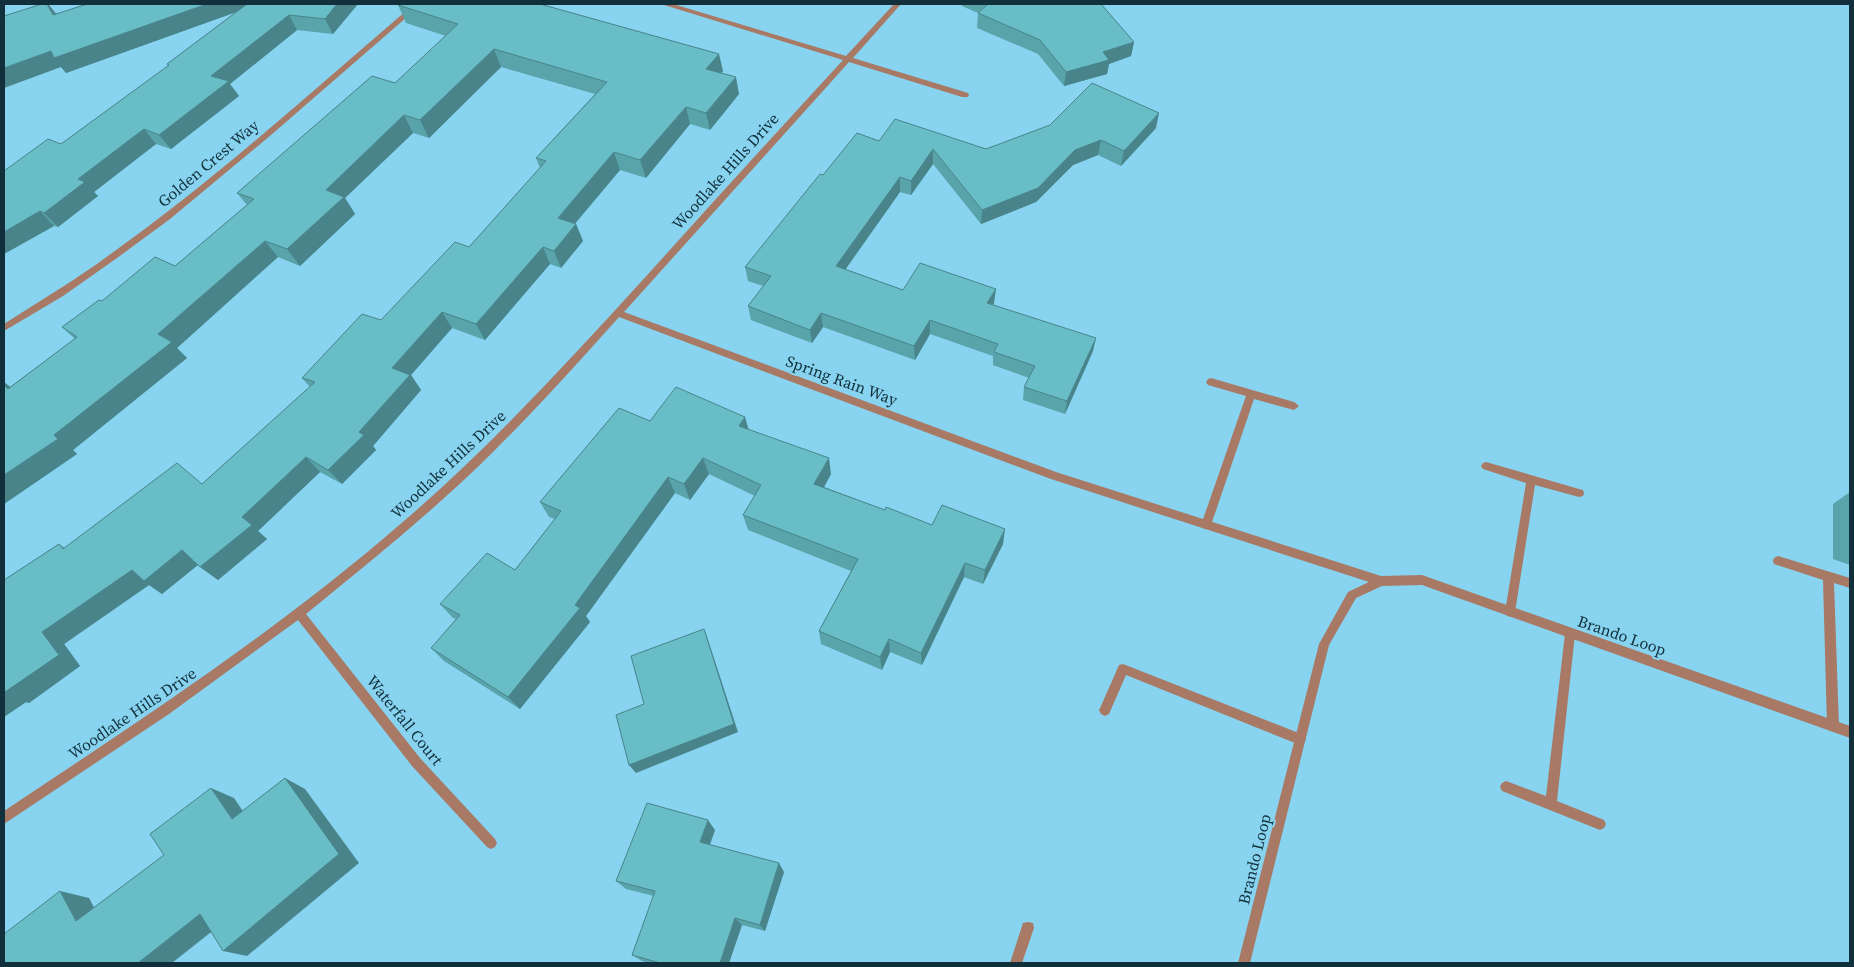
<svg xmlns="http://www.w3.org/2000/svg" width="1854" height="967" font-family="'Source Serif 4',serif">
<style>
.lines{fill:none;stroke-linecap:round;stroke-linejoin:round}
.lane{fill:#a87965;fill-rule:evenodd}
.street{fill:#a87965;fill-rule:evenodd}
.wall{fill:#59a3aa}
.shaded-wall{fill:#49848b}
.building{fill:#68bdc6;stroke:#49848b}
.labels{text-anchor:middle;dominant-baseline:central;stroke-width:4.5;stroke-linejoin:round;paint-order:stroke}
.street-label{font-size:16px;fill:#11303b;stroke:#88d3ef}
</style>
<rect width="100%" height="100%" fill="#88d3ef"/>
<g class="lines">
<path class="lane" d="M1211,378l83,24 5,4 -5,4 -40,-11 -43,126 -1,3 -4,1 -4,-1 -1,-3 45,-129 -38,-11 -2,-3 2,-3z
M1486,462l93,27 4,1 1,3 -1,3 -4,1 -44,-12 -20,127 -1,3 -4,2 -4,-2 -1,-3 21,-129 -43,-14 -2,-3 2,-3z
M1778,556l72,22v10l-16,-5 5,143 -2,4 -4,2 -4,-2 -2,-4 -4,-146 -49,-16 -1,-3 1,-3z
M1570,629l4,1 1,4 -18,167 47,19 2,4 -2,4 -4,2 -98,-39 -2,-4 2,-4 4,-2 40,15 19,-162 1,-4z
M1123,664l181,71 2,4 -2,4 -4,2 -174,-70 -17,39 -4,2 -4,-2 -2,-4 2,-4 18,-41z
M1028,922l5,1 1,5 -12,35h-12l13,-40z"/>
<path class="street" d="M414,4h8l-151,131 -101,84 -53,39 -54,38 -59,35v-7c36,-23 73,-45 108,-71 106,-76 203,-164 302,-249z
M663,4h10l173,52 48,-52h7l-48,54 115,35 1,2 -1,2h-6l-113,-35 -225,250 432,160 325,104 41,-1 428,151v12l-428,-153 -40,1 -26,12 -27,47 -79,318h-12l81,-319 29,-52 21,-10 -318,-103 -432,-162c-40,45 -81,90 -124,133 -59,59 -124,111 -189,164l114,144 75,81 2,4 -2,4 -4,2 -4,-2 -75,-81 -114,-146 -129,94 -165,110v-13c137,-91 276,-182 400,-290 85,-73 160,-155 236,-238 67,-74 135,-149 203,-223l-179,-55z"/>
</g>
<path class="wall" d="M42,4h6l8,10 31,-10h271l-25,30 -36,-4 -67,54 9,12 -68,53 -15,-5 -62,48 4,4 -40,31 -4,-1 -50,28v-83l57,-27 107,-78 -1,-2 69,-52 -170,61 -5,-6z
M962,4h139l33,38 -3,14 -22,8 -2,10 -43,12 -26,-32 -61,-26 1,-15 -16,-7z
M398,5l325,66 -2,2 18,21 -29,36 -20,-6 -44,54 -26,-8 -45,54h1l7,17 -22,27 -11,-4 -65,76 -33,-12 -41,47 10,15 -48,56 3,4 -34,34 -22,-12 -62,59 9,8 -49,41 -20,-15 -36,29 -13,-9 -85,59 16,22 -51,37 -3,-1 -22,15v-137l55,-36 6,4 137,-64 108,-97 -8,-9 79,-58 88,-73 71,-79 -4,-10 59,-64 -94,-27 -72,71 -16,-5 -68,65 10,16 -55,52 -22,-9 -101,91 10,10 -114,92 4,4 -73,50v-122l6,5 65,-48 -13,-12 40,-26 73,-35 72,-61 -10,-12 158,-110 51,-47 -40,-13z
M1156,128l-35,38 -23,-11 -25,10 -37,37 -55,22 -48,-60 -22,31 -11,-3 -55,77 58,21 91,13 -1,2 100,46 -28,63 -42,-14 1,-13 5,-9 -36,-13v-9l-63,-22 -15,26 -92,-33 -11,16 -61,-23 -3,-14 15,-20 -15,-5 -3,-14 78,-92 56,-34 107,8z
M650,421l98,8 83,45 -7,13 61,23 47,15 71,19 -20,40 -19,-7 -42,88 -32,-13 -8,18 -61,-26 -2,-13 32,-60 -103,-41 -5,-15 12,-19 -46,-22 -19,26 -15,-7 -89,123 4,6 -70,87 -76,-48 -13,-13 25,-29 -3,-1 -13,-14 75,-34 40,-51 -6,-2 -9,-15z
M1850,492v73l-17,-6v-55z
M715,830l-5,15 74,27 -19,59 -23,-6 -13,38h-78l-9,-2 -10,-6 22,-59 -28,-7 -10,-8z"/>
<path class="shaded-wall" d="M47,4h1l11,13 -6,-2z
M207,4h52l-193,69 -5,-6 -57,21v-20l47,-17z
M337,4h21l-25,30 -8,-15z
M289,15l8,15 -67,54 9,12 -68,53 -12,-14 52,-59z
M1134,42l-3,14 -22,8 -2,10 -43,12 2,-14 37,-20z
M494,49l7,18 -72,71 -9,-18z
M719,54l4,17 -13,15 -4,-17z
M736,77l3,17 -29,36 -4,-17z
M686,107l4,17 -44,54 -6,-18z
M1159,113l-3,15 -35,38 3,-15z
M404,115l9,18 -68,65 10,16 -55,52 -13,-17 39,-59z
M144,129l12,15 -62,48 4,4 -40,31 -14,-14 34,-34z
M1101,140l-3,15 -25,10 -37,37 -55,22 1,-14 93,-60z
M933,149v15l-22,31v-14z
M614,152l6,18 -55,65 -7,-17z
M900,177v15l-62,88 -2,-14z
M40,211l14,15 -50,28v-22z
M576,224l7,17 -22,27 -7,-17z
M265,241l13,16 -101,91 10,10 -114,92 4,4 -73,50v-29l50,-40 104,-101z
M543,247l7,17 -65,76 -9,-16z
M996,289l-2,14 -8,14 1,-14z
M442,312l10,16 -41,47 10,15 -48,56 3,4 -34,34 -14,-14 31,-38 33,-64z
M821,313l2,14 -11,16 -2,-13z
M930,320v14l-15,26 -1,-14z
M1096,338l-3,13 -28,63 2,-13z
M4,382l5,4 18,18 -19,-15 -4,-4z
M745,417l5,17 -11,-8z
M306,457l14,15 -62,59 9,8 -49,41 -18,-13 42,-50z
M703,458l6,16 -19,26 -6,-16z
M829,458l2,16 -14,26 -3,-16z
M668,477l7,16 -89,123 4,6 -70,87 -12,-12z
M1005,529l-2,15 -20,40 2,-14z
M182,550l17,14 -37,30 -13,-9 -85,59 16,22 -51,37 -3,-1 -22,15v-27l38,-58 90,-62z
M965,563l-1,14 -42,88 -1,-12z
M704,629l4,11 30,92 -102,41 -7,-8z
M889,639l1,13 -8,18 -2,-13z
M285,778l20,11 54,74 -112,93 -24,-5z
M211,788l23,10 21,31 -23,-10z
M708,820l7,10 -8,21 -7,-9z
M779,863l5,9 -19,59 -5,-6z
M60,891l29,7 16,30 -29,-7z
M200,914l25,7 -53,42h-34z
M735,918l7,7 -13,38h-9z"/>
<path class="building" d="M42,4h5l6,11 34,-11h120l-153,54 -3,-7 -47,17v-52z
M247,4h90l-12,15 -36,-4 -78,61 18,5 -70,54 -15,-6 -66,50 7,3 -41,31 -4,-2 -36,21v-61l44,-32 13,5 108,-79 -2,-1z
M398,4h142l179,50 -13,15 30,8 -30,36 -20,-6 -46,53 -26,-8 -56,66 18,6 -22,27 -11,-4 -67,77 -34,-12 -50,56 18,7 -51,57 5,3 -36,35 -22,-13 -64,60 10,8 -52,42 -18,-17 -38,31 -12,-11 -90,62 17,23 -54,37 -1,-2v-110l55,-36 4,5 114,-86 25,21 113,-102 -13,-4 60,-64 19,6 74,-78 14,5 77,-86 -10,-3 71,-76 -113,-33 -74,71 -16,-5 -78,75 18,7 -57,52 -22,-8 -107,93 14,8 -118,93 4,4 -54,36v-90l4,4 69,-52 -15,-10 37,-27 3,1 53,-44 20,9 79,-67 -17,-6 135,-117 23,7 63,-59 -60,-19z
M988,4h113l33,38 -31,10 6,8 -43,12 -26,-32 -62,-27z
M1092,83l67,30 -35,38 -23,-11 -26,10 -37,38 -56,22 -49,-61 -22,32 -11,-4 -64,89 67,24 17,-27 76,26 -9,14 109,35 -29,63 -43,-14 11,-21 -41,-14 4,-8 -68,-24 -16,26 -93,-33 -11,17 -62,-24 23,-30 -26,-9 75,-93 3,1 34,-42 22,8 16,-22 91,30 64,-24z
M676,387l69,30 -6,9 90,32 -15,26 71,26 1,-3 46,18 10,-20 63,24 -20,41 -20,-7 -44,90 -32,-14 -9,18 -61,-26 39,-72 -115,-44 18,-30 -58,-27 -19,26 -16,-7 -93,128 5,3 -72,89 -77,-49 29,-33 -20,-11 47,-51 28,17 46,-59 -21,-9 79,-94 31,13z
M704,629l30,95 -105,41 -13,-50 28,-11 -13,-48z
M285,778l54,76 -116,97 -23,-37 -62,49h-134v-29l56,-43 16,30 88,-66 -14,-21 61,-46 21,31z
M647,803l61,17 -8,22 79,21 -19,62 -25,-7 -15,45h-60l-28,-8 23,-64 -39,-10z"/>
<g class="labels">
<g class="street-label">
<text transform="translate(208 163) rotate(-40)">Golden Crest Way</text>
<text transform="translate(725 171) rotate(-48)">Woodlake Hills Drive</text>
<text transform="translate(842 380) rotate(20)">Spring Rain Way</text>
<text transform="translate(448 464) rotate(-43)">Woodlake Hills Drive</text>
<text transform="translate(1622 635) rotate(19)">Brando Loop</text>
<text transform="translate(132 713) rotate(-34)">Woodlake Hills Drive</text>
<text transform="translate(405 720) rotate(51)">Waterfall Court</text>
<text transform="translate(1254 859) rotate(-76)">Brando Loop</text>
</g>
</g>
<rect width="1854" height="967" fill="none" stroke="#11303b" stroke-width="10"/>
</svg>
